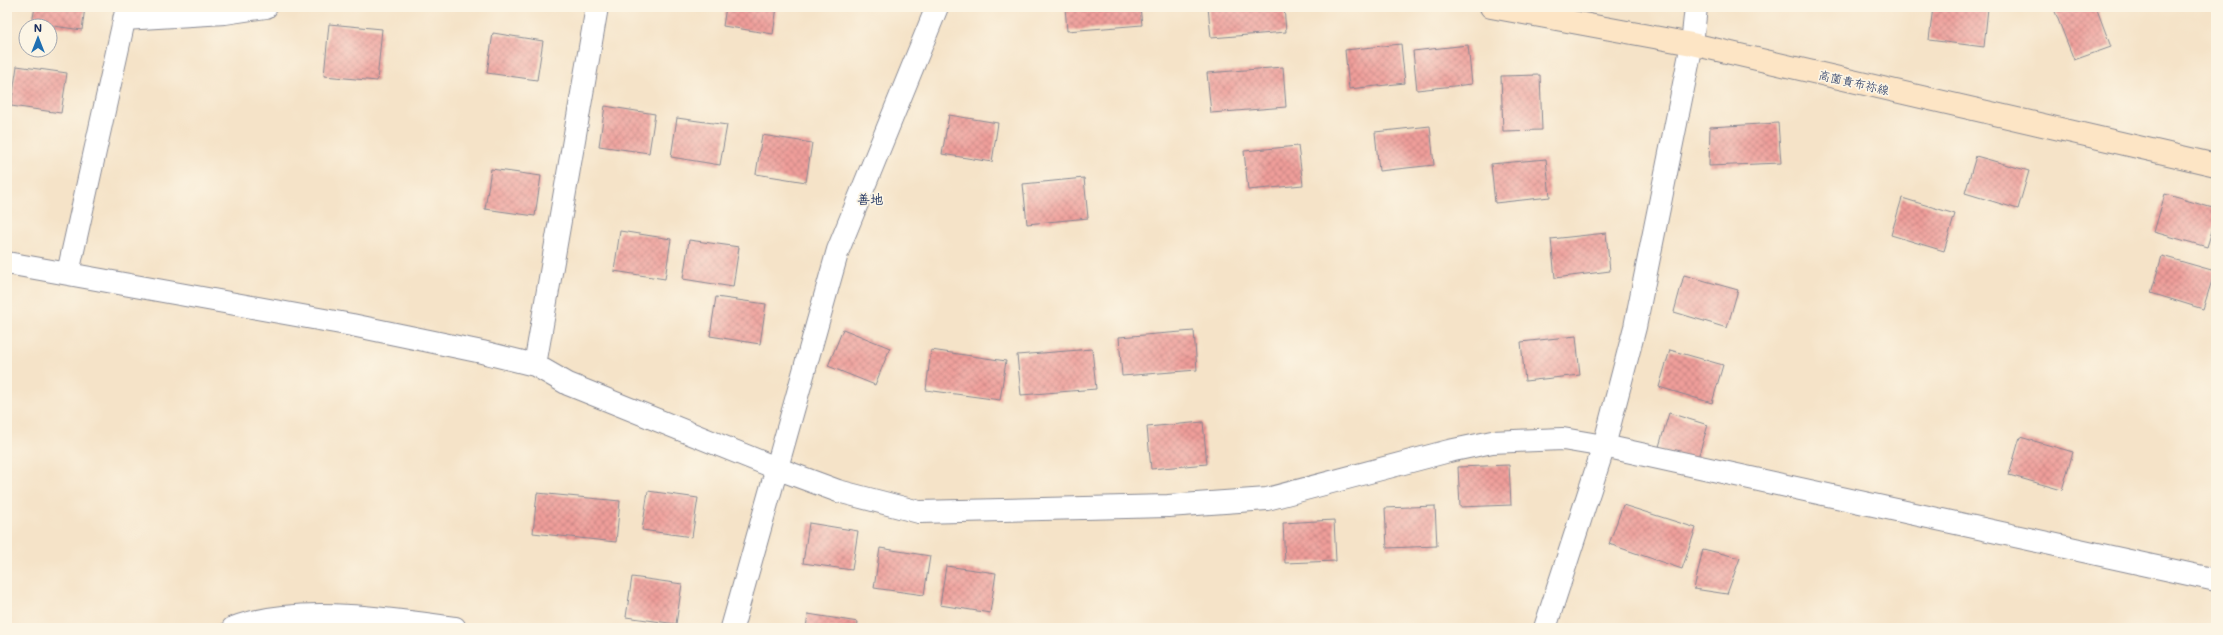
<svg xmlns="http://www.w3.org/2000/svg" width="2223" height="635" font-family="Mali,'Klee One',sans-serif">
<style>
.building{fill:url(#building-cross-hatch)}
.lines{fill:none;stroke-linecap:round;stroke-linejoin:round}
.minor-casing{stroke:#888993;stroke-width:24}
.tertiary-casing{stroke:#888993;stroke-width:24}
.secondary-casing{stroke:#888993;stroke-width:24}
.minor{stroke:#fff;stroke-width:22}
.tertiary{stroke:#fff;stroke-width:22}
.secondary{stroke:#fde5c5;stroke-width:22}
.labels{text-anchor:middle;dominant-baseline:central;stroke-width:3.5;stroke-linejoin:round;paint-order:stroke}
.street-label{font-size:12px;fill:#1b2f5e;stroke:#fcf5e5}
.neighbourhood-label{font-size:13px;font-weight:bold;fill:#1b2f5e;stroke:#fcf5e5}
</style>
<defs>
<pattern id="building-cross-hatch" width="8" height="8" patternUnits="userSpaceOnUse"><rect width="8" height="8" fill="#ef9e9a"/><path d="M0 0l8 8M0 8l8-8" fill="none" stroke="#c18181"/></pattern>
</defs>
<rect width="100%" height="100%" fill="#fcf5e5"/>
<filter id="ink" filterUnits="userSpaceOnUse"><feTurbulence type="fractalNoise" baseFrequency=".025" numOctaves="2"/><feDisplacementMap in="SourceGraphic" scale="8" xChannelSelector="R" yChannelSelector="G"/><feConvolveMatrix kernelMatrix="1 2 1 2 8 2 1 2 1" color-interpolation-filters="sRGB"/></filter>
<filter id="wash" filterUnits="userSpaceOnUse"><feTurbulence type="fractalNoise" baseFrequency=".012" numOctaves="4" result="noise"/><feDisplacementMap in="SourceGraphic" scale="16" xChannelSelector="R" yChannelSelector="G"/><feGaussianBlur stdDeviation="0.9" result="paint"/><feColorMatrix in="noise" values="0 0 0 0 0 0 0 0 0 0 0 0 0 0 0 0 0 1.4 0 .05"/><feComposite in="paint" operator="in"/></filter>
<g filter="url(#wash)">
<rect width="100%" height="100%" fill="#f5e3c8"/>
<g id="blocks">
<path class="building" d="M35,7h50l-3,23 -50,-7z
M726,7h51l-4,27 -50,-8z
M1065,7h75l2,18 -75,6z
M1208,7h76l2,25 -75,6z
M1933,7l55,1 -4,39 -55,-7z
M2060,7h36l15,40 -37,13 -20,-51z
M329,24l53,5 -5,52 -53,-5z
M493,33l50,8 -6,39 -50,-7z
M1401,44l4,39 -56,6 -4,-39z
M1468,45l4,39 -55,6 -4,-39z
M17,66l50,7 -6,40 -50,-7z
M1283,67l3,40 -75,6 -4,-40z
M1540,75l2,55 -39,1 -2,-55z
M605,106l50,8 -6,39 -50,-7z
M949,115l49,8 -6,39 -50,-8z
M677,118l50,7 -7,40 -49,-8z
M1778,123l3,40 -72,3 1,-39z
M1430,126l4,39 -55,6 -4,-39z
M762,135l50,8 -6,39 -50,-8z
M1298,146l5,39 -55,5 -4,-39z
M1976,156l53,15 -11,38 -53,-16z
M1546,159l4,38 -55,6 -4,-39z
M491,169l50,7 -6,40 -50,-7z
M1084,178l4,40 -61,6 -4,-40z
M2165,194l51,15v9l-9,29 -53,-15z
M1902,198l53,16 -11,37 -53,-16z
M620,231l51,8 -6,40 -51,-8z
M1606,233l4,38 -55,7 -4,-39z
M689,240l50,7 -6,40 -50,-8z
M2162,256l53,15 -12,38 -52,-16z
M1684,275l54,15 -11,38 -53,-16z
M716,297l50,7 -6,40 -50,-8z
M843,329l47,19 -15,37 -47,-19z
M1194,331l3,39 -75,6 -3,-39z
M1576,336l4,39 -55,6 -4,-39z
M1092,349l4,40 -75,6 -4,-40z
M931,350l75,11 -6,39 -74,-10z
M1670,350l53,15 -11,38 -53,-16z
M1669,413l39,12 -11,36 -39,-11z
M1203,422l4,42 -56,5 -4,-42z
M2020,437l53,15 -11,38 -53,-15z
M1509,465l2,40 -51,2 -2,-40z
M648,491l50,7 -6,39 -50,-7z
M537,493l83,8 -4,41 -83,-9z
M1623,505l73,23 -14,41 -73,-25z
M1435,506l2,40 -50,2 -2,-40z
M1334,520l2,41 -51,2 -2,-40z
M809,523l49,8 -6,39 -49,-7z
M880,548l50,8 -6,39 -50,-7z
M1703,549l37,9 -13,36 -33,-5z
M946,566l50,7 -6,40 -50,-8z
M632,577l50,7 -6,40 -50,-7z
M808,614l50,8 -1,6h-51z"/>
</g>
</g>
<g filter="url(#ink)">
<use href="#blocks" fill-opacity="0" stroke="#888993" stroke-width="1"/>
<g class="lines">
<g class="minor-casing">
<path id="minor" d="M124,19l101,-6 41,-6
M7,263l345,62 130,27 53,13 33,19 208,84 62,23 81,21 249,-6 99,-7 182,-48 43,-9 71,-3 41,7 612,134
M68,273l59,-266
M535,365l62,-358
M233,628c65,-24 155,-9 222,0
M732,628l106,-378 99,-243"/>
</g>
<g class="tertiary-casing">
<path id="tertiary" d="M1545,628l59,-182 31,-119 57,-283 4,-37"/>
</g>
<g class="secondary-casing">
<path id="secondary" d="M1491,7l201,37 524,121"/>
</g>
<use href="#minor" class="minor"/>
<use href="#tertiary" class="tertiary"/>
<use href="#secondary" class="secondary"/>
</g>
</g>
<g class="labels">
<g class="street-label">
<text transform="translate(1854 82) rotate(13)">高薗貴布祢線</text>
</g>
<g class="neighbourhood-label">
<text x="870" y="198">善地</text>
</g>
</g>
<rect width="2223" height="635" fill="none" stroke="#fcf5e5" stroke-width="24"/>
<g transform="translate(38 38)"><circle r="19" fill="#fcf5e5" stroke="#a2a6af"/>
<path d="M0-3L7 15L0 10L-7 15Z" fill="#1f6fb2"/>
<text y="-6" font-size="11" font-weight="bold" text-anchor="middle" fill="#1b2f5e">N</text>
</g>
</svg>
